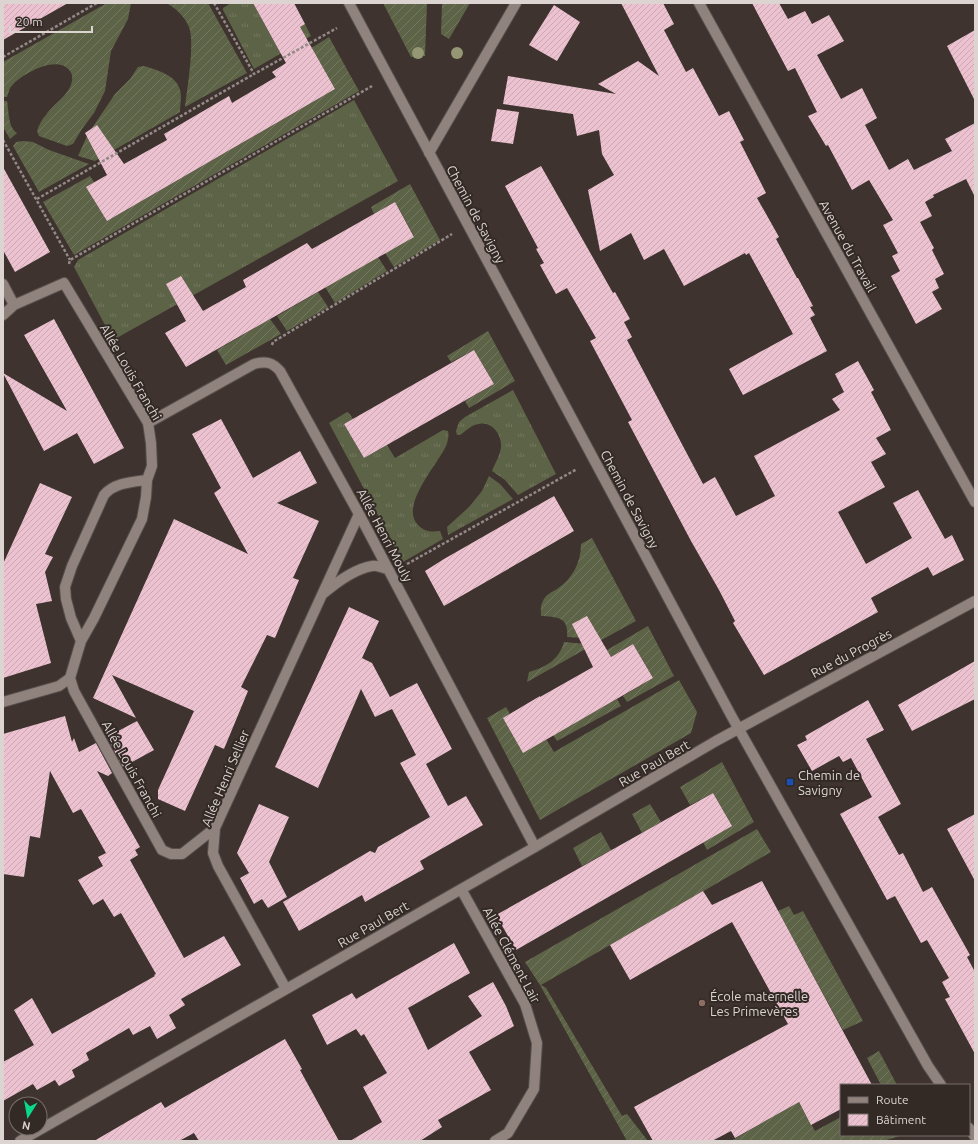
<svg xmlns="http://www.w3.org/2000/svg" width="978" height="1144" font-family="Ubuntu,sans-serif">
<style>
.grass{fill:url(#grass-tufts)}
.garden{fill:url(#garden-furrows)}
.building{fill:url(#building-hatch)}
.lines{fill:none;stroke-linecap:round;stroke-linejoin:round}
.minor-casing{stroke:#574f4b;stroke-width:12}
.path{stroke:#938a87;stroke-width:2.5;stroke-dasharray:3 2;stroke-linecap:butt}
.minor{stroke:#90837e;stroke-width:10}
.tree{fill:#959774}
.transit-dot{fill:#1a4fb4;stroke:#332925;stroke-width:1.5}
.education-dot{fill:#8d6e63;stroke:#332925;stroke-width:1.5}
.labels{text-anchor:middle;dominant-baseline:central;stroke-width:4;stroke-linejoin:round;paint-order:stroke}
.street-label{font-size:13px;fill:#dbd4d1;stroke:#332925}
.poi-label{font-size:13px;fill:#dbd4d1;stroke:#332925;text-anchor:start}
</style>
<defs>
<pattern id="grass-tufts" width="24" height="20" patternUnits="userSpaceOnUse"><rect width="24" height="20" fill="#5d6346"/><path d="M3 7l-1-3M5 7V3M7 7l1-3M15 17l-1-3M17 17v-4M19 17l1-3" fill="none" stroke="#747860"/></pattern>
<pattern id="garden-furrows" width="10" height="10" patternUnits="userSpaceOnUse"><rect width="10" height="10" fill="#5d6346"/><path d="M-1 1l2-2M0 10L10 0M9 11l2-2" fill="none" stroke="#747860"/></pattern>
<pattern id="building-hatch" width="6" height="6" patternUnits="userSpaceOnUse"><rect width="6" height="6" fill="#ecc2d1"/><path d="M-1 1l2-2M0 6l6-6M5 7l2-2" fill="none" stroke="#caa8b4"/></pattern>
</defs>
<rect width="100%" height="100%" fill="#3e332f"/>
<path class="grass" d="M231,3h22l21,38 31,-17 6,12 -57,33 -31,-59v-2z
M354,100l44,81 -285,159 -39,-73 4,-7z
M513,390l43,84 -38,21 -13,-15 -13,-9c3,-8 8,-15 9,-24 1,-12 -9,-26 -22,-23 -8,1 -13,7 -19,11h-3l-1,-4 3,-9 6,-5z
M347,412l2,1 4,6 -9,5 20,34 23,-13 8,13 48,-28 5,1c1,5 0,10 -2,15 -8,18 -47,60 -28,79 7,7 13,7 22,6l3,8 -40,23 -74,-139z
M489,476l11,8 13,15 -65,36 -1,-8 22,-20 13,-16z"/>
<path class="garden" d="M107,3h24l-3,16 -17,32 -6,40 -11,22 -12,16 -9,15 -6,2 -28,-10 -2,-5c2,-6 5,-12 9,-16 8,-12 23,-19 26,-34 1,-6 -1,-10 -5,-13 -13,-12 -48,7 -57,20 -1,3 -2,6 -3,9h-4v-35z
M166,3h42l39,70 -62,34c2,-18 10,-64 4,-80 -5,-11 -12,-18 -23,-24z
M383,3h44l-2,53 -14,1z
M442,3h28l-21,36 -8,-5z
M329,37l30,54 -285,164 -31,-53 47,-26 4,6 13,39 228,-132 -46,-27z
M144,66c13,4 32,9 36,24 2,6 0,15 0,22l-85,49 -17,-5 10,-22 27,-40 15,-15 8,-12z
M3,101h4c2,10 1,26 10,32l-7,6 -7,-12z
M23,141l10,1 16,8 40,14 -50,28 -26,-46 3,-4z
M410,184l30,56 -46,27 -9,-14 29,-17 -19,-34 -21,12 -3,-7z
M378,257l9,14 -52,32 -10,-16z
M318,292l10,15 -41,24 -10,-15z
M270,319l11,15 -55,31 -9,-15z
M488,331l27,50 -46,27 -4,-7 29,-17 -20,-34 -23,12 -4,-6z
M592,538l44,83 -40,22 -14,-5 -15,-1c2,-20 -10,-20 -26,-21 0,-5 -1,-10 2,-15 2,-6 9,-9 14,-12 15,-10 24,-26 24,-45z
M648,626l26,50 -47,26 -4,-6 30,-18 -20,-34 -22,13 -4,-7z
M564,642l22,2 5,2 -64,36 2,-10c17,-5 30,-12 35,-30z
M679,680l18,32 -6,21 -151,87 -53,-102 19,-11 4,7 36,25 8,13z
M617,699l4,7 -64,35 -4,-6z
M722,762l32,60 -47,28 -4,-8 28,-17 -18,-32 -23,12 -10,-18z
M650,804l11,18 -19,11 -10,-19z
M757,829l14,23 -230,133 5,3 76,128 5,-2 21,27h-21l-87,-156 -15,-23z
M601,832l10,18 -29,16 -9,-18z
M789,906l5,9 9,-4 60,110 -20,9 -65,-119z
M879,1051l18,34h-16l-14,-27z
M793,1092l22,39 26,-14v18h62l-20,6h-152l56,-33z"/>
<path class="building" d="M3,3h65l-65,37z
M253,3h41l11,21 -5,3 35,62 -228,132 -21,-34 21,-12 -22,-42 12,-8 27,39 43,-24 -3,-6 65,-38 3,7 44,-26 -4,-5 14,-9z
M621,3h42l11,21 -10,6 22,42 7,-4 26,48 10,-5 15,29 -4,2 26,51 -9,5 22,39 -3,2 21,39h1l15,28 -3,1 5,8 -5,3 17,33 -84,44 -14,-26 64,-35 -44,-81 -3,2 -1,-2 -61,33 -20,-37 -20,11 -13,-27 -31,18 -12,-61 26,-15 -12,-21 -3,-24 -22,6 -4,-22 -70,-10 5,-28 108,18 -18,-10 40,-23 21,15z
M752,3h27l9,16 17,-8 7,13 17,-9 15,26 -27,14 24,44 21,-11 15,30 -12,7 24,45 19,-11 6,11 38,-19 -7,-12 30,-16v74l-9,-18 -33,16 1,2 -9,5 7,14 -12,6 14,26 -2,2 12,24 -9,5 4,9 -7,4 10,17 -26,15 -25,-48 9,-5 -8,-15 6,-3 -15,-28 10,-5 -24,-40 -17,10 -24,-45 -2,1 -18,-30 9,-4 -22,-44 -7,3z
M554,5l26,17 -23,39 -28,-16z
M975,30v71l-28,-55z
M497,109l22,3 -6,32 -22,-3z
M541,166l72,127 2,-1 15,27 -6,3 8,15 -5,3 76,144 12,-7 21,39 39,-20 -21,-40 86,-46 -8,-11 12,-7 -9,-18 23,-13 16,29 -3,2 20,38 -15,8 10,16 -15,8 14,25 -47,25 28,52 46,-26 -19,-35 25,-13 27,49 7,-4 12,25 -31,16 -5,-9 -57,31 7,14 -114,63 -31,-52 2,-2 -16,-31 -28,-49 -63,-119 4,-2 -42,-79 6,-3 -29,-50 -11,6 -16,-29 4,-2 -8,-14 2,-1 -33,-62z
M3,167l47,85 -35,20 -12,-22z
M395,202l19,35 -228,130 -21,-34 21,-12 -20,-37 15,-8 22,35 43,-24 -3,-7 64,-37 5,6z
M54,319l70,129 -30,16 -17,-31 -33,18 -41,-78 64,38 -43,-76z
M474,350l20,34 -130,74 -20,-34z
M221,419l32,59 47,-27 17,32 -40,20 42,18 -26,57 6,2 -24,58 -8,-3 -26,52 7,4 -24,58 -9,-4 -30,66 -27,-12v-9l36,-79 -82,-36 24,43 -43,-20 81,-179 74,35 -34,-61 7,-5 -29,-54z
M40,483l32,14 -27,57 8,3 -8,15 7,29 -16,3 15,59 -48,15v-114z
M554,496l20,35 -130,75 -19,-35 19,-12z
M349,607l30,14 -17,37 10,5 18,34 27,-14 35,66 -26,15 22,42 18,-10 17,29 -63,36 4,8 -59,33 -3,-7 -63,36 -16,-29 87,-51 5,2 3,-6 52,-30 -30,-54 16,-8 -24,-46 -17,8 -14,-28 -43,99 -43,-21z
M587,616l24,41 22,-13 20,34 -130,75 -20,-35 37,-22v1l53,-30 -21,-43z
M975,661v38l-63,32 -14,-26z
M868,700l16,30 -18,9 35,65 -23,13 21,38 4,-2 20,39 9,-5 38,68 -3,2 8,15v82l-30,-55 5,-2 -8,-15 7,-4 -22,-38 -6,3 -26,-47 -8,4 -47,-86 32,-17 -21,-39 -8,4 -4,-6 -27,15 -15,-26 10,-5 -2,-4z
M65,716l7,26 2,-4 5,14 17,-9 16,30 -4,3 -11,-5 43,76 -5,3 3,5 -8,5 54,98 40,-22 17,29 -60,34 4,6 -16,10 7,13 -19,11 -7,-13 -17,9 -4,-7 -43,25 3,7 -17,10 3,7 -16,9 -4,-6 -18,10 -4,-6 -30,17v-39l31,-17 -20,-35 18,-12 20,36 103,-58 -1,-1 2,-1 -35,-61 -7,4 -11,-18 -10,6 -15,-25 25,-14 -5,-9 8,-4 -25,-44 -8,4 -23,-42 -10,67 -10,-2 -6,41 -21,-3v-140z
M137,721l17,29 -31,17 -16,-30z
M713,793l19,33 -216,124 -20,-35z
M259,804l30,13 -20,45 18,35 -19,11 -6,-9 -8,5 -14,-26 9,-5 -12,-20z
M975,814v67l-28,-52z
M762,881l110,204h-31v24l-30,16 -12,-23 -64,36 -4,-7 -19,10h-59l-19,-34 154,-83 -56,-102 -102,58 -20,-35 93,-54 9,14z
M454,943l16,30 -62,35 20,42 54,-34 -14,-20 25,-14 13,24 8,20 -45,26 22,38 -53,30 4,7 -22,14h-70l32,-19 -19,-35 24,-14 -23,-39 -3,2 -5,-7 -29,16 -15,-30 40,-22 4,6z
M285,1039l17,30 -2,1 39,71h-140l-5,-8 -15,8h-85l67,-39 4,6z"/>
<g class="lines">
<g class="minor-casing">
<path id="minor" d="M349,3l383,714 196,349 13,19
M699,3l276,499
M429,153l87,-150
M3,284l11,21
M3,315l11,-10 50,-22 84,140 3,20 1,23 -5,14 -1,17 -4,22 -48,99 -13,23 -11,37 4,13 88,159 9,4h11l33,-26
M148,423l106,-59c12,-3 18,-2 26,7l79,143 176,333
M324,593c13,-11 30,-24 48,-27 5,-1 11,2 16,3
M81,641l-10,-23 -5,-19 -1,-12 7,-21 32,-71c10,-12 27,-13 43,-15
M3,702l56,-16 11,-8
M461,889l64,115 12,39 -3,46 -26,44 -13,8
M286,989l-68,-123 -5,-13 2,-25 144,-314
M969,1128l6,9
M20,1141l515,-294 181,-106 259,-140"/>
</g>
<path class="path" d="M214,3l40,71 83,-46
M3,57l94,-54
M3,140l67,120
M37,199l217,-125
M69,264l1,-4 302,-174
M272,345l1,-3 179,-108
M407,564l170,-95"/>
<use href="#minor" class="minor"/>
</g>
<g class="tree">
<circle cx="418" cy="53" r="6"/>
<circle cx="457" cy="53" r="6"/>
</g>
<rect class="transit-dot" x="786" y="778" width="8" height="8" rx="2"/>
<circle class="education-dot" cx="702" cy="1003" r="4"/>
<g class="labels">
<g class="street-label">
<text transform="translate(476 214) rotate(62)">Chemin de Savigny</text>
<text transform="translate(848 246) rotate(61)">Avenue du Travail</text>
<text transform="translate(131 372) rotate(60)">Allée Louis Franchi</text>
<text transform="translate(630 499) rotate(62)">Chemin de Savigny</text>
<text transform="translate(385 535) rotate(62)">Allée Henri Mouly</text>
<text transform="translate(851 653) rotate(-28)">Rue du Progrès</text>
<text transform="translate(654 763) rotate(-30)">Rue Paul Bert</text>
<text transform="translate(132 769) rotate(61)">Allée Louis Franchi</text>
<text transform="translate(225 778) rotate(-67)">Allée Henri Sellier</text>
<text transform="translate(373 924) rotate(-30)">Rue Paul Bert</text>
<text transform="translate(512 955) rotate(62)">Allée Clément Lair</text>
</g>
<g class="poi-label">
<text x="798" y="775">Chemin de<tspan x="798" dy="15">Savigny</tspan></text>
<text x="710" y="996">École maternelle<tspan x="710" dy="15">Les Primevères</tspan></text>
</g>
</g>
<rect width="978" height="1144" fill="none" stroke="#dbd4d1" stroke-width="8"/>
<rect x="840" y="1084" width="130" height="52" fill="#332925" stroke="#766d6a"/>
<rect x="848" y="1097" width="20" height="6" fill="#90837e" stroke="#766d6a"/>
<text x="876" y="1104" font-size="12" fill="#dbd4d1">Route</text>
<rect x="848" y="1114" width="20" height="12" fill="url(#building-hatch)" stroke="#766d6a"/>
<text x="876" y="1124" font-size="12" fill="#dbd4d1">Bâtiment</text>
<g transform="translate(28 1116) rotate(191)"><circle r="19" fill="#332925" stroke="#766d6a"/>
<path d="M0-3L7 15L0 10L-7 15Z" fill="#09d98b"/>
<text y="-6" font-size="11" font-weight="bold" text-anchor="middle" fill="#dbd4d1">N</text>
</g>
<path d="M10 26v6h82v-6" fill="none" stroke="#dbd4d1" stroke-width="2"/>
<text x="16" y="26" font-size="12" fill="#dbd4d1" stroke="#332925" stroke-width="3" paint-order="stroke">20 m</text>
</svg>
